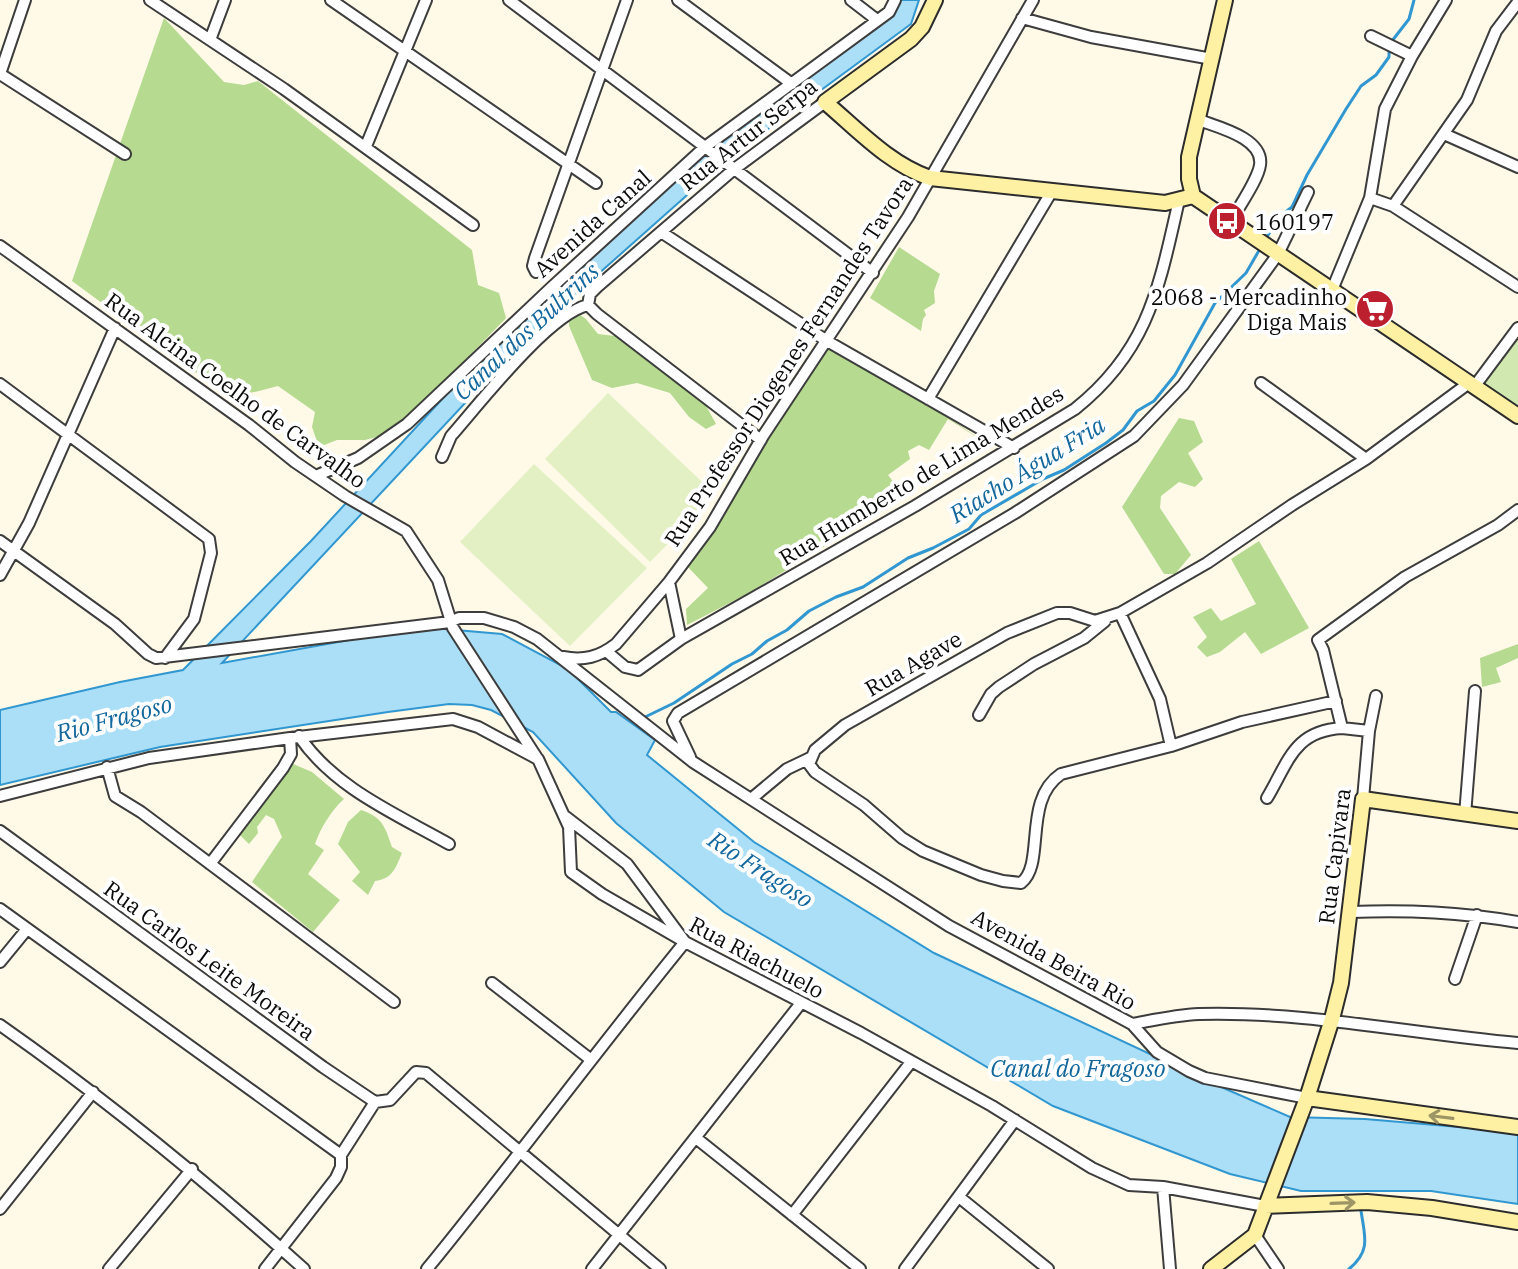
<svg xmlns="http://www.w3.org/2000/svg" width="1518" height="1269" font-family="'IBM Plex Serif',serif">
<style>
.green{fill:#d1e9b1}
.forest{fill:#b5da90}
.pitch{fill:#e3f0c3}
.water{fill:#abdef7;stroke:#3197d0;stroke-width:2}
.lines{fill:none;stroke-linecap:round;stroke-linejoin:round}
.stream{stroke:#3197d0;stroke-width:3}
.street-casing{stroke:#3d3d3d;stroke-width:14}
.secondary-casing{stroke:#2c2c2c;stroke-width:18}
.street{stroke:#fff;stroke-width:10}
.secondary{stroke:#fff1a3;stroke-width:14}
.oneway{stroke:#9d9566}
.labels{text-anchor:middle;dominant-baseline:central;stroke-width:8;stroke-linejoin:round;paint-order:stroke}
.street-label{font-size:22px;fill:#0a0a0a;stroke:#fff}
.poi-label{font-size:22px;fill:#0a0a0a;stroke:#fff;text-anchor:start}
.water-label{font-size:24px;font-style:italic;fill:#12679d;stroke:#fff}
</style>
<rect width="100%" height="100%" fill="#fff9e8"/>
<path class="green" d="M1518,332v79l-38,-25z"/>
<path class="forest" d="M164,18l60,64 20,3 14,-4 214,169 6,35 21,8 7,25 -110,114 -31,8h-28l-18,7 -7,-20 3,-15 -37,-26 -47,12 -159,-117z
M899,247l41,27 -6,17 1,12 -11,7 2,5 -3,4 -2,12 -51,-33z
M576,312l10,7 12,15 17,2 23,17 31,16 29,22 18,33 -10,5 -17,-12 -19,-24 -33,-10 -25,5 -20,-8 -23,-54v-8z
M827,341l38,22 126,83 -43,-27 -19,31 -10,-5 -11,6 2,8 -22,16 17,22 -156,96 -62,32 -1,-16 22,-21 -21,-22 77,-130z
M1179,418l15,3 9,21 -15,11 15,26 -8,8 -16,-5 -18,14 -1,12 31,47 -16,19h-11l-42,-67z
M1259,541l50,87 -48,26 -16,-22 -25,20 -13,5 -10,-10 10,-10 -14,-20 18,-9 10,13 35,-17 -25,-45z
M1518,644v14l-22,10 5,14 -19,5 -2,-29z
M291,763l21,9 32,27c-12,10 -24,30 -29,45l9,6 -16,24 32,26 -27,32 -61,-50 30,-45 -8,-18 -8,-4 -9,12 1,6 -9,11 -13,-13z
M361,810c21,7 24,16 31,37l10,6c-6,14 -9,26 -27,28l-7,14 -16,-14 8,-9 -22,-28 10,-22z"/>
<path class="pitch" d="M608,393l108,102 -66,67 -105,-103z
M534,464l113,104 -77,78 -110,-104z"/>
<path class="water" d="M900,0h19l-8,24 -181,133 -205,182 -303,324 199,-36 81,7 66,35 43,43h5l39,28 -8,15 107,87 180,111 278,130 78,34 75,2 153,13v72l-87,-13h-130l-71,-17 -177,-68 -329,-194 -108,-89 -83,-91 -42,-22 -19,-5 -23,-1 -61,8 -228,35 -160,38v-75l120,-28 63,-12 128,-129 183,-198 221,-198 180,-134z"/>
<g class="lines">
<path class="stream" d="M1392,41l17,-22 5,-19
M1265,240l14,-23 13,-10 15,-32 39,-66 15,-23 15,-11 13,-18v-9
M643,718l31,-15 58,-39 20,-10 15,-13 20,-11 22,-19 27,-14 27,-10 45,-29 25,-10 36,-19 12,-14 62,-36 21,-9 42,-27 17,-13 14,-19 17,-10 21,-26 40,-72 31,-30 15,-26
M1349,1269c22,-18 16,-32 12,-58"/>
<g class="street-casing">
<path id="street" d="M150,0l134,89 189,136
M331,0l265,183
M509,0l364,273
M678,0l114,84
M851,0l26,20
M1022,18l69,19 121,22
M1371,36l41,20
M210,40l15,-40
M0,74l125,80
M0,74l25,-74
M1199,120c18,7 65,18 61,45 -2,15 -21,41 -28,55
M1444,134l74,33
M366,146l60,-146
M1370,198l23,8 74,-106 29,-69 22,-29
M1393,206l125,81
M661,232l166,109 187,107
M0,246l249,179 46,37 50,34 61,35 32,49 15,48 84,130
M536,272l-3,-6 2,-8 92,-258
M1332,290l38,-92 15,-89 27,-53 34,-56
M588,305l2,-11 7,-7 136,-117 92,-68
M588,305l9,9 164,126
M1261,383l105,76
M0,384l209,155 2,14 -17,66 -29,39
M1474,387l44,-59
M928,399l124,-208
M442,457l9,-21c29,-33 98,-122 137,-131
M318,475l40,-17 49,-34 145,-137 153,-140 184,-135 6,-12
M0,541l115,83 33,30 8,4 294,-36 9,-4h25l30,9 23,12 156,123 256,164 183,98 25,28 32,19 16,7 102,20
M0,575l29,-52 86,-195
M669,582l12,57
M1120,613l40,86 11,47
M606,651l19,16 13,3 43,-31 234,-133 160,-97c74,-59 84,-122 104,-209
M563,657c21,4 36,0 53,-13l53,-62 41,-55 53,-91 145,-219 125,-217
M1336,701l-94,21 -71,24 -110,28c-39,26 -15,90 -40,109l-18,-2 -22,-6 -58,-24 -21,-13 -38,-33 -49,-33 -6,-8 6,-14 30,-25 162,-92 50,-20h13l25,8 25,-8 87,-50 85,-58 74,-46 103,-76
M979,715l12,-21 8,-7 35,-23 50,-26 21,-17
M1369,731l7,-35
M299,736c35,52 97,78 150,108
M690,757l-17,-36 5,-8 337,-200 119,-77 49,-51 95,-131 30,-62
M107,767l8,29 26,16 253,190
M0,796l149,-38 141,-20
M1267,798c22,-37 27,-67 75,-70
M751,799l36,-30 23,-11
M1363,799l6,-68 -27,-3 -19,-78 -5,-10 87,-63 93,-52 20,-15
M1465,815l10,-124
M0,831l323,236 52,35 -34,53 -341,-246
M210,864l73,-96 8,-14 -1,-16 163,-19 25,8 60,32 31,68 2,45 31,22 83,48 176,91 131,73 100,62 37,17 34,2 102,19
M1351,912c59,-2 108,0 167,10
M0,962l27,-33
M1455,979l22,-64
M492,983l98,76
M1132,1024c22,-4 44,-9 67,-10 107,-3 212,20 319,29
M0,1025c107,75 207,157 304,244
M375,1102l15,-2 26,-28 10,1 234,196
M696,1138l164,131
M1163,1187l7,82
M959,1197l89,72
M0,1209l93,-117
M792,1215l119,-153
M1255,1235l23,34
M109,1269l83,-100
M265,1269l71,-91 5,-11v-12
M427,1269c88,-108 170,-219 258,-327l-58,-78 -61,-47
M592,1269l209,-266
M905,1269l110,-149"/>
</g>
<g class="secondary-casing">
<path id="secondary" d="M935,0l-13,27 -11,12 -86,63c32,27 64,62 105,76l235,25 28,-7
M1193,196l325,220
M1193,196l-4,-17v-22l36,-157
M1307,1098l211,29
M1265,1206l102,-4 65,6 86,14
M1211,1269l44,-34 52,-137 25,-79 9,-36 22,-184 155,22"/>
</g>
<use href="#street" class="street"/>
<use href="#secondary" class="secondary"/>
</g>
<defs><path id="oneway-shaft" d="M-6 0H5M1.5-3L5.5 0L1.5 3" fill="none" stroke-width="1.6" stroke-linecap="round" stroke-linejoin="round" transform="scale(2)"/></defs>
<g class="oneway">
<use href="#oneway-shaft" transform="translate(1441 1117) rotate(-173)"/>
<use href="#oneway-shaft" transform="translate(1343 1203) rotate(-2)"/>
</g>
<defs>
<g id="bus-disc" transform="scale(2)"><circle r="9.5" fill="#bc202f" stroke="#fff"/><path d="M-5-6H5V4H4V6H2V4H-2V6H-4V4H-5ZM-3.5-4V0h7V-4ZM-3.5 1.2v1.5H-2V1.2ZM2 1.2v1.5H3.5V1.2Z" fill="#fff"/></g>
<g id="supermarket-disc" transform="scale(2)"><circle r="9.5" fill="#bc202f" stroke="#fff"/><path d="M-6-5.5h2.5l.6 2H6L4.5 2H-2.5L-4.4-4H-6ZM-1.5 3.2a1.3 1.3 0 1 0 .1 0ZM3 3.2a1.3 1.3 0 1 0 .1 0Z" fill="#fff"/></g>
</defs>
<g fill-rule="evenodd">
<use href="#bus-disc" x="1227" y="221"/>
<use href="#supermarket-disc" x="1375" y="309"/>
</g>
<g class="labels">
<g class="street-label">
<text transform="translate(748 134) rotate(-38)">Rua Artur Serpa</text>
<text transform="translate(592 223) rotate(-42)">Avenida Canal</text>
<text transform="translate(788 361) rotate(-57)">Rua Professor Diogenes Fernandes Tavora</text>
<text transform="translate(236 390) rotate(36)">Rua Alcina Coelho de Carvalho</text>
<text transform="translate(921 475) rotate(-31)">Rua Humberto de Lima Mendes</text>
<text transform="translate(913 663) rotate(-30)">Rua Agave</text>
<text transform="translate(1334 856) rotate(-83)">Rua Capivara</text>
<text transform="translate(757 957) rotate(28)">Rua Riachuelo</text>
<text transform="translate(1054 959) rotate(29)">Avenida Beira Rio</text>
<text transform="translate(210 960) rotate(36)">Rua Carlos Leite Moreira</text>
</g>
<g class="poi-label">
<text x="1255" y="221">160197</text>
<text x="1347" y="296" text-anchor="end">2068 - Mercadinho<tspan x="1347" dy="25">Diga Mais</tspan></text>
</g>
<g class="water-label">
<text transform="translate(526 331) rotate(-43)">Canal dos Bultrins</text>
<text transform="translate(1027 469) rotate(-32)">Riacho Água Fria</text>
<text transform="translate(114 718) rotate(-15)">Rio Fragoso</text>
<text transform="translate(761 869) rotate(33)">Rio Fragoso</text>
<text x="1078" y="1068">Canal do Fragoso</text>
</g>
</g>
</svg>
